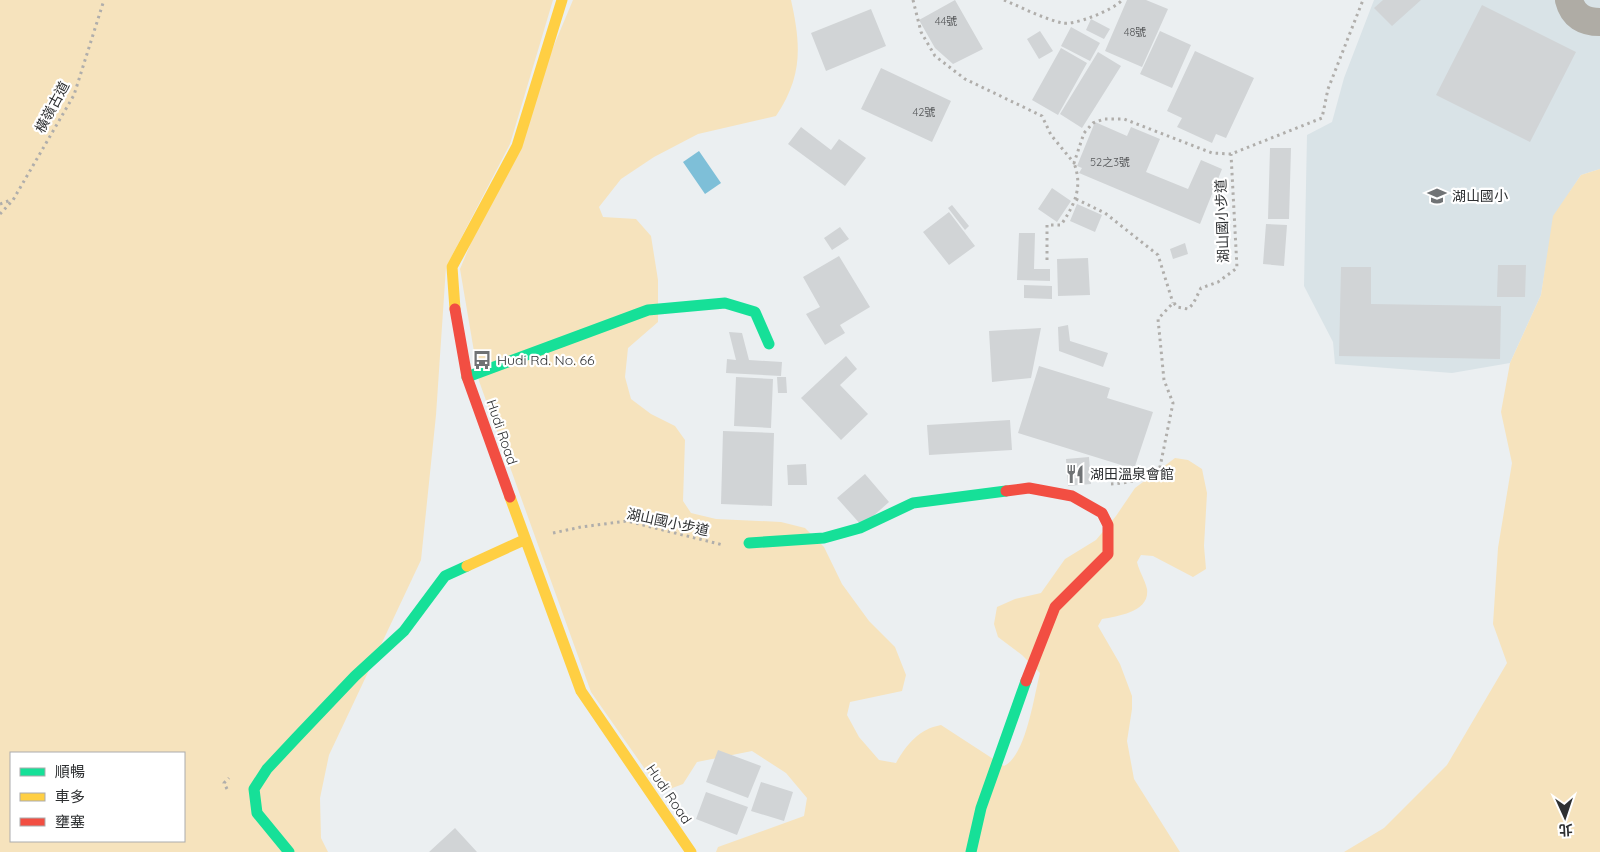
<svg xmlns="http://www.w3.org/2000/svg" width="1600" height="852" font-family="Quicksand,'Noto Sans TC',sans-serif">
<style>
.built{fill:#d9e3e7}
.green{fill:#f6e3bd;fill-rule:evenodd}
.water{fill:#7ebfd8}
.building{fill:#d1d4d6}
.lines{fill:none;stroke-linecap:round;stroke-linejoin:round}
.path{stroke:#b0aeab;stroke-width:3;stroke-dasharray:2.5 4;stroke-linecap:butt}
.street{stroke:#afaca5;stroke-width:28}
.fast{stroke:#16e098;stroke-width:11}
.slow{stroke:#ffcf43;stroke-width:11}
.jam{stroke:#f24e42;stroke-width:11}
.labels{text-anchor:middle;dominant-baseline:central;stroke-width:4.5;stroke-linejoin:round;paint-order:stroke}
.number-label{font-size:11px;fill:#57595b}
.street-label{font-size:14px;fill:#2e3032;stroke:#fff}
.poi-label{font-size:14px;fill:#2e3032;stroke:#fff;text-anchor:start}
</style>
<rect width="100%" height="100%" fill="#ebeff1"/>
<path class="built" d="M1374,0h226v169l-19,6 -27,41 -13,79 -31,68 -58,10 -117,-9 -2,-22 -29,-56 3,-151 25,-13 12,-44z"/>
<path class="green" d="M0,0h553l-43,144 -64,123 -10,148 -15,145 -92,195 -9,43 1,40 7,14h-328zM11,753h173v88h-173z
M573,0h218c10,45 12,76 -15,116l-78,18 -44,23 -33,22 -22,28 4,10 33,2 15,17 7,44v42l-30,26 -3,29 6,22 20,15 24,12 10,14 -2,61 8,12 25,6 65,3 24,6 19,19 18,37 27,37 26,26 11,28 -4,16 -52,11 -3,13 12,22 20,23 17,3c11,-19 23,-34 45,-38l63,41c22,-10 30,-70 36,-93l-18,-18 -24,-18 -4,-13 3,-17 18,-8 26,-6 24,-34 31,-19 20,-24 19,-28 40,-30 13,2 14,9 5,24 -3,53 2,23 -13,8 -40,-21 -12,-1 -4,7c2,9 8,18 10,27 3,23 -29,27 -45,30l-4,7 22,38 12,32v13l-5,32 7,38 46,73h-464l2,-5 86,-31 3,-18 -21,-25 -34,-22 -55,11 -14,22 -16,6 -13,-8 -63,-90 -112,-311 -19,-112z
M1600,169v683h-256l40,-24 63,-63 60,-102 -14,-39 5,-76 14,-85 -11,-51 9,-49 31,-68 12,-79 28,-41z"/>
<path class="water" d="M699,151l22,32 -16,11 -22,-32z"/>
<path class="building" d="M955,0l28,49 -30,15 -18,-16 -16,-28z
M1127,0h19l22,9 -26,58 -37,-16z
M1383,0h38l-29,26 -18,-18z
M1482,5l94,47 -46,90 -94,-47z
M871,9l15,37 -60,25 -15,-38z
M1091,19l19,10 -6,10 -18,-9z
M1071,27l29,16 -10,18 -29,-15z
M1040,31l13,20 -14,8 -12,-20z
M1160,31l31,14 -19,43 -32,-14z
M1061,48l26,15 -29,52 -26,-15z
M1195,51l59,27 -28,60 -10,-4 -4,9 -35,-16 5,-9 -15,-7z
M1098,52l23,14 -39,62 -22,-14z
M881,68l70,33 -19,41 -71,-33z
M1095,122l32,14 4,-9 29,12 -14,33 42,17 13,-29 21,9 -22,55 -121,-51 3,-5 -5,-2z
M801,127l30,23 8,-11 27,19 -21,28 -57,-42z
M1270,148h21l-2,71h-21z
M1052,188l19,13 -14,21 -19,-13z
M1077,204l25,11 -7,17 -25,-11z
M952,205l17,21 -4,4 -17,-22z
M949,212l26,34 -26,19 -26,-33z
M1266,224l21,1 -3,41 -21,-2z
M840,227l9,12 -17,11 -8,-12z
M1019,233h16l-1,36h16v12l-33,-1z
M1185,243l3,11 -15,5 -3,-10z
M839,256l31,51 -30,18 5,8 -20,12 -19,-31 14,-7 -17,-30z
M1088,258l2,37 -32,1 -1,-37z
M1498,265h28l-1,32h-28z
M1341,267h30v37l130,2 -1,53 -161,-3z
M1024,285l28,1v13l-28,-1z
M1068,325l2,16 38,12 -5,14 -44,-16 -1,-24z
M1041,328l-10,50 -39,4 -3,-51z
M729,332l13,1 7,27 33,2 -1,14 -55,-3 1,-14 9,1z
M846,356l11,13 -17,16 28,29 -27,26 -40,-42z
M1039,366l71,22 -3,10 46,14 -19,57 -116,-36z
M736,377l37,2 -2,49 -37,-2z
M777,377h9l1,16h-9z
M1010,420l2,30 -83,5 -2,-30z
M723,431l51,2 -2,73 -51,-2z
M1089,457l2,27 -23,2 -2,-27z
M806,464l1,21h-19l-1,-20z
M865,474l24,28 -27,24 -25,-28z
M718,750l43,16 -13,32 -42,-16z
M761,782l32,10 -9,29 -33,-10z
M706,792l42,15 -11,28 -41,-16z
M455,828l22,24h-48z"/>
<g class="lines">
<path class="path" d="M913,0l8,32 14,24 30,23 77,37 9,19 23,28 10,-30 9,-10 11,-4h20l88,34 19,1 91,-36 6,-29 35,-89
M1004,0c19,8 38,18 58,23 11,3 52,-13 60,-23
M1076,199l29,14 53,42 15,48
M0,204l11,-4
M0,214l13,-14 61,-105 30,-95
M1047,260v-35h14c14,-21 22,-38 13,-62
M1174,303l3,4 11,2 5,-5 8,-16 17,-6 19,-14 -6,-114
M1111,484c17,-1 36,-4 49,-17l13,-64 -9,-23 -6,-61 15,-16
M553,533l28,-6 46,-6 96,24
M227,789l-3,-6 5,-5"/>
<path class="street" d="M1569,0c4,16 15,22 31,22"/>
<path class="fast" d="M467,377l181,-67 77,-7 30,9 14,32
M749,543l75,-5 36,-10 53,-25 93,-12
M289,852l-32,-39 -3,-24 13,-20 29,-31 59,-62 49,-45 41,-55 22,-10
M971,852l10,-44 45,-127"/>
<path class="slow" d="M455,309l-3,-42 65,-121 45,-146
M510,497l71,194 110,161
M467,566l57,-26"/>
<path class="jam" d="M455,309l12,68 43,120
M1006,491l23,-3 43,8 30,17 6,12v29l-53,53 -29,74"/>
</g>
<defs>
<g id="school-bare" transform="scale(1.5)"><path d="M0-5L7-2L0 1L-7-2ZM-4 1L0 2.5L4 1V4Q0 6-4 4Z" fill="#707375" stroke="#fff" stroke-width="2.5" paint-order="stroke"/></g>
<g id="bus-bare" transform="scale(1.5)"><path d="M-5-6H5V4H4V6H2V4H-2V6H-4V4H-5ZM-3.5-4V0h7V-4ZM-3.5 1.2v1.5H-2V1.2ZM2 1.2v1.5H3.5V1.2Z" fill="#707375" stroke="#fff" stroke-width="2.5" paint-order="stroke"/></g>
<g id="restaurant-bare" transform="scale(1.5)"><path d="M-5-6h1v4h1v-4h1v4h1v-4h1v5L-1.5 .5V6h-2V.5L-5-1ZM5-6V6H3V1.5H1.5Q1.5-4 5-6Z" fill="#707375" stroke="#fff" stroke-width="2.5" paint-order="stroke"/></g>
</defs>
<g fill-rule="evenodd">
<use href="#school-bare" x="1437" y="196"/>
<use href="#bus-bare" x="482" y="360"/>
<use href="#restaurant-bare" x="1075" y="474"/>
</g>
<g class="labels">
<g class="number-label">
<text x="946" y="21">44號</text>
<text x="1135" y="32">48號</text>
<text x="924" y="112">42號</text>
<text x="1110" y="162">52之3號</text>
</g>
<g class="street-label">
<text transform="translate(52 107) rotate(-62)">橫嶺古道</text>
<text transform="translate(1222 221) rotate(-92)">湖山國小步道</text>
<text transform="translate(502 432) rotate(71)">Hudi Road</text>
<text transform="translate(668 522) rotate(12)">湖山國小步道</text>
<text transform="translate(669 794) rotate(56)">Hudi Road</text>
</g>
<g class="poi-label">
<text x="1452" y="196">湖山國小</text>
<text x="497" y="360">Hudi Rd. No. 66</text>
<text x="1090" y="474">湖田溫泉會館</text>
</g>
</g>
<rect x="10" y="752" width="175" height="90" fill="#ffffff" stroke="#abacad"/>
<rect x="20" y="768" width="25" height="8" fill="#16e098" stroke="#abacad"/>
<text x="55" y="777" font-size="15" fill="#2e3032">順暢</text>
<rect x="20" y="793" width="25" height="8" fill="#ffcf43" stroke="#abacad"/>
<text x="55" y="802" font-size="15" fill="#2e3032">車多</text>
<rect x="20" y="818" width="25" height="8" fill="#f24e42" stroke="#abacad"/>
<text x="55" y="827" font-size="15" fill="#2e3032">壅塞</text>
<g transform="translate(1565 817) rotate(177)" stroke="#ffffff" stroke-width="4" paint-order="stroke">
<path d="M0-4L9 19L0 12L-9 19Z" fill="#2e3032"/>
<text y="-8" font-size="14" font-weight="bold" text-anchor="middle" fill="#2e3032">北</text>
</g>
</svg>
